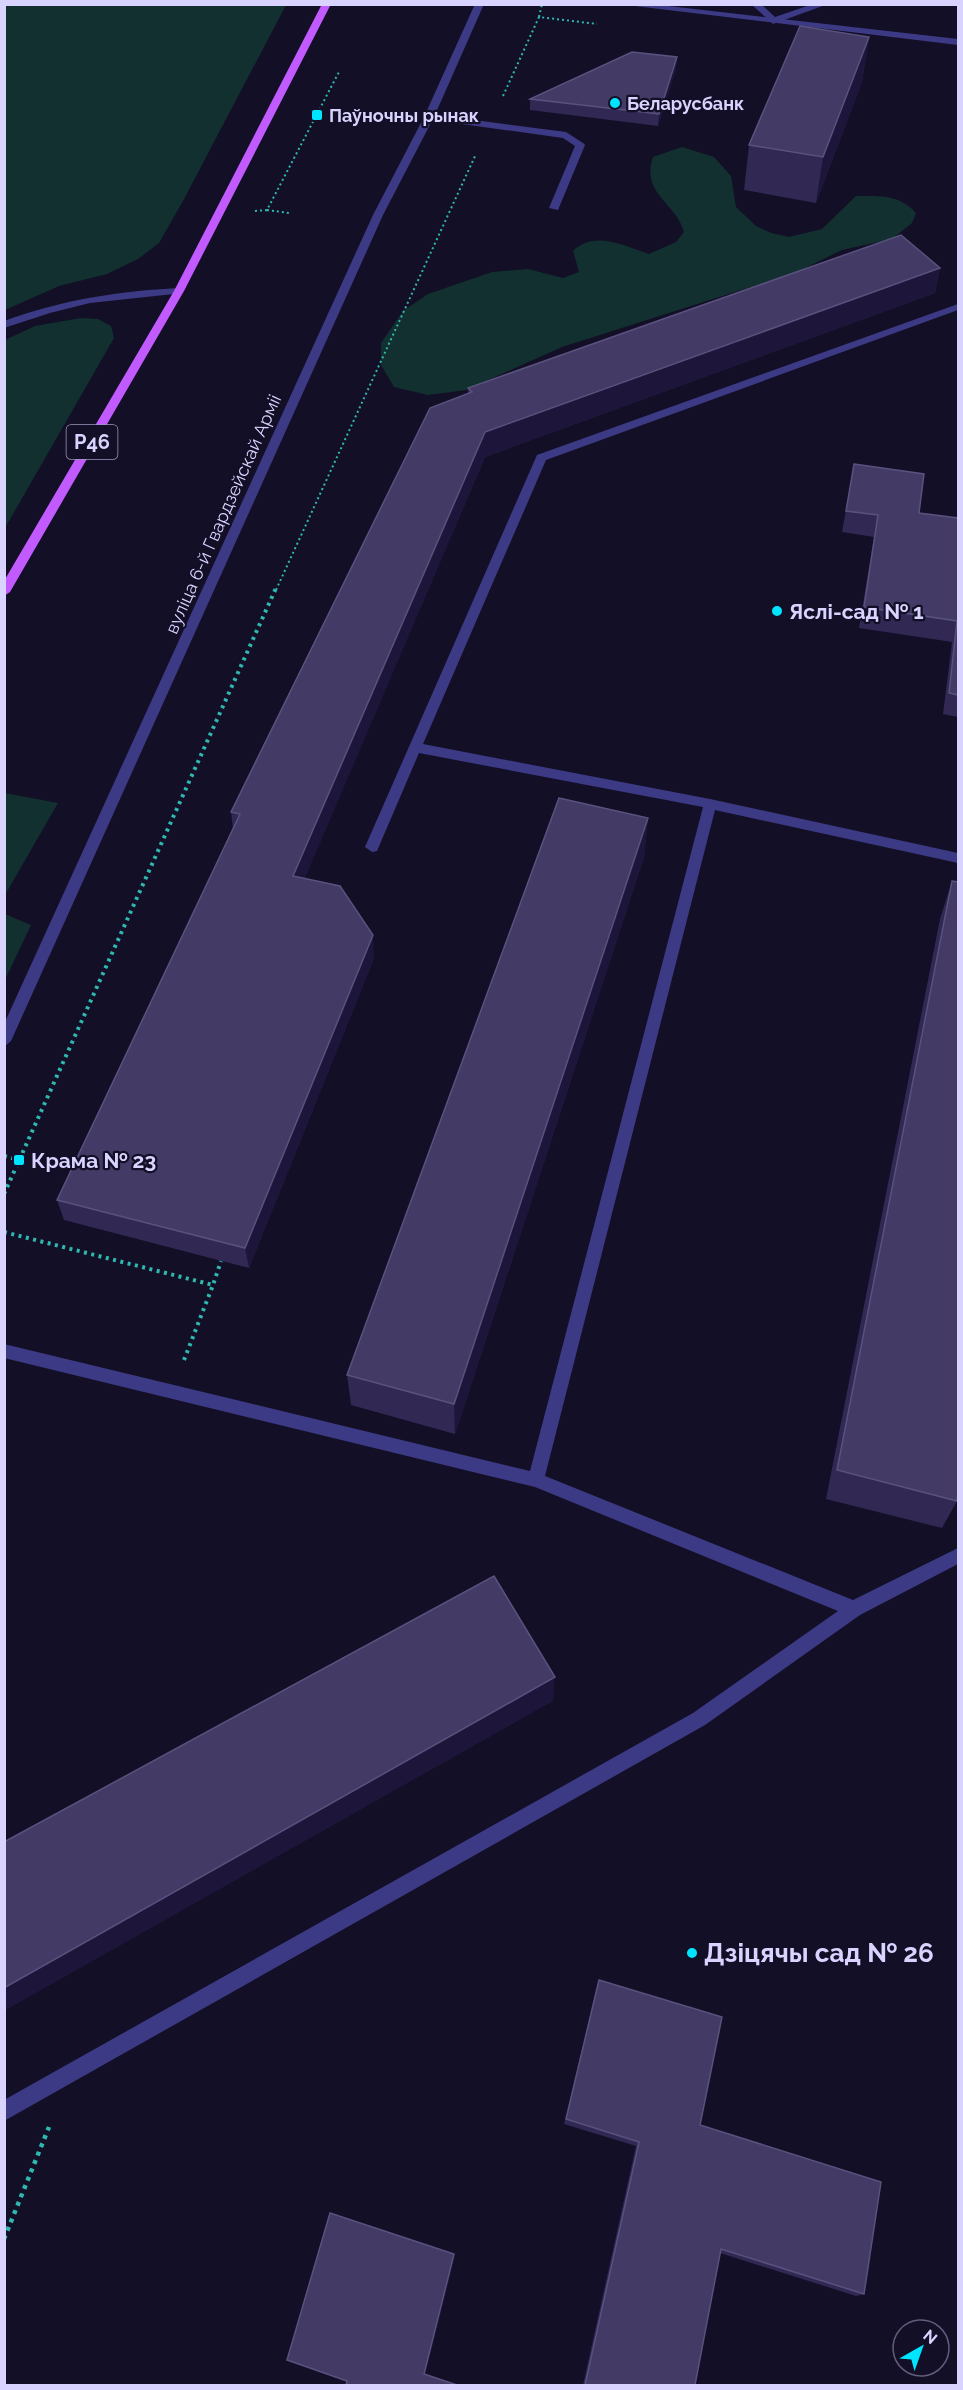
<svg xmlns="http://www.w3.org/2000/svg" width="963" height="2390" font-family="Raleway,sans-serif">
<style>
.green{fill:#12302f}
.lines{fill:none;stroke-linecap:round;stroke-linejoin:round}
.path-far2{stroke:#2fb8b0;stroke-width:2;stroke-dasharray:2 3;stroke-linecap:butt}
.path-far1{stroke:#2fb8b0;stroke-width:4;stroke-dasharray:3 4.5;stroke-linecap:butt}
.path{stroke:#2fb8b0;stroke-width:4.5;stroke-dasharray:4 5;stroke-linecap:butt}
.service{fill:#3d3a85;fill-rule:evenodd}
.minor{fill:#3d3a85;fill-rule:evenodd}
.tertiary{fill:#3d3a85;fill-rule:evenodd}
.primary{fill:#c25bff;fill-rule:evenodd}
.wall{fill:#312854}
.shaded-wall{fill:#1d163a}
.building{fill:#433a66;stroke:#5a527e;stroke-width:1.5}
.poi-dot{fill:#00e5ff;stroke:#130f26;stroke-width:2}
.labels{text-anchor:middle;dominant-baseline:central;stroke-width:4.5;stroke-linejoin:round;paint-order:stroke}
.far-poi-label{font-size:18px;font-weight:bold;fill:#d9d4ff;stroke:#130f26;text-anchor:start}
.far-street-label{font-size:18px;fill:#d9d4ff;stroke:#130f26}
.shield{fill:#130f26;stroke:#9e99be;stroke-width:1.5}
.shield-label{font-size:20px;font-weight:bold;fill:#d9d4ff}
.poi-label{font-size:21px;font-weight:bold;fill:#d9d4ff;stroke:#130f26;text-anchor:start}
.near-poi-label{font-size:26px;font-weight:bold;fill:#d9d4ff;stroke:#130f26;text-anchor:start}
</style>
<rect width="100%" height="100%" fill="#130f26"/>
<path class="green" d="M5,4l281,1 -103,196 -24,42 -21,16 -31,15 -48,12 -54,24z
M682,147l32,10 17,19 5,31 20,19 15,7 18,4 33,-8 34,-33c24,0 43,-2 60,17l-4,10 -20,16 -50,11 -47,23 -233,74 -96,43 -38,5 -34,-8 -13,-22v-22l22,-32 25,-17 64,-22 36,-3 35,9 16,-6 -6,-21c22,-21 51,-5 76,3l27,-12 8,-10c-7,-28 -44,-39 -31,-75z
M81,318l17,1 13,7 3,12 -109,190v-188l30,-14z
M5,793l53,10 -53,92 -1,-102z
M5,914l26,11 -26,55z"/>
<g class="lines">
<path class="path-far2" d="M539,17l3,-13
M503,96l36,-79 58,7
M267,210l22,3
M255,211l12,-1 73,-140
M276,590l200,-436"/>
<path class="path-far1" d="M4,1156l15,4
M4,1194l272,-606
M4,1232l209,53 8,-24
M184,1360l29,-75"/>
<path class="path" d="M4,2239l45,-112"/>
<path class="service" d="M751,4h10l14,13 38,-13h15l-55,20z
M429,114l137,18 17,11 2,2 -27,65 -9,-2 26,-62 -12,-8 -137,-19 -2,-2z
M958,304v6l-412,150 -123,284 287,55 248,54v10l-243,-53 -170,666 308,124 105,-52v16l-98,51 -155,110 -701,396v-21l689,-387 145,-102 -303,-124 -531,-129v-14l526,127 173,-664 -284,-54 -42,98 -5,1 -7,-5 172,-392z"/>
<path class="minor" d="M475,4h9l-50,113 -51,98 -372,826 -7,6v-23l369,-809 51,-98z
M179,288l4,1v4l-93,10 -40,10 -46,15v-7c57,-21 115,-30 175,-33z"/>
<path class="tertiary" d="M618,4h33l307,35v6z"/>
<path class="primary" d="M322,4h9l-147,287 -174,301 -6,4v-15l170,-290z"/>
</g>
<path class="wall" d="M869,37l-7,45 -46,121 -72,-13 5,-45z
M676,69l-18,57 -128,-16v-11z
M940,268l-5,25 -450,164 -181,422 70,79 -125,310 -185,-48 -7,-20 176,-371 -2,-17 237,-418v-6z
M854,464l65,49 39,5v199l-15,-3 9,-72 -93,-14 15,-91 -32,-5z
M958,721v17l-1,-1z
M648,818l-4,39 -189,577 -104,-29 -4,-30z
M952,881l5,620 -15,27 -116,-29 114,-580z
M597,1987l103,138 164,169 -8,2 -136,-43 -25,132h-112l53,-239 -72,-22z"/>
<path class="shaded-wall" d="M869,37l-7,45 -46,121 7,-46z
M677,57l-1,12 -18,57 1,-12z
M940,268l-5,25 -450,164 -189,442 -3,-23 192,-444z
M648,818l-4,39 -189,577 -1,-30z
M373,935l1,23 -125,310 -4,-20z
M555,1677l-2,24 -549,310v-23z
M454,2254l1,3 -30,118 -1,-1z"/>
<path class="building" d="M800,26l69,11 -46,120 -74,-12z
M632,52l45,5 -18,57 -129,-15z
M901,235l39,33 -455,164 -192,444 47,10 33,49 -128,313 -188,-48 183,-386 -9,-2 199,-404 42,-16 -4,-4z
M854,464l70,10 -5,39 39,5v177l-9,-2 8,-72 -93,-14 14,-92 -32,-4z
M559,798l89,20 -194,586 -107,-29z
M952,881l6,1v610l-1,9 -120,-31z
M494,1576l61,101 -551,311v-146z
M599,1980l123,37 -22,108 181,57 -17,112 -143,-45 -26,136h-110l54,-243 -73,-23z
M330,2213l124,41 -30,120 33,11h-111l1,-4 -60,-21z"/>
<g class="poi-dot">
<circle cx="615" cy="103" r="6"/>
<rect x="311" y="109" width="12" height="12" rx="3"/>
<circle cx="777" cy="611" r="6"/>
<rect x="13" y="1154" width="12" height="12" rx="3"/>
<circle cx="692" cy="1953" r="6"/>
</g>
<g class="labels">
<g class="far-poi-label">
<text x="627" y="103">Беларусбанк</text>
<text x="329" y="115">Паўночны рынак</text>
</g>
<g class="far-street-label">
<text transform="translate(223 514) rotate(-66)">вуліца 6-й Гвардзейскай Арміі</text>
</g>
<rect class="shield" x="66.5" y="425" width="51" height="34" rx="4.5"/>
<g class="shield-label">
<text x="92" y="442">Р46</text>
</g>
<g class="poi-label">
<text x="789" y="611">Яслі-сад № 1</text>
<text x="31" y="1160">Крама № 23</text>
</g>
<g class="near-poi-label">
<text x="704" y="1953">Дзіцячы сад № 26</text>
</g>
</g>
<rect width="963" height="2390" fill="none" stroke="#d9d4ff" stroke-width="12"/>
<g transform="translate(921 2348) rotate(40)"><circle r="28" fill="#130f26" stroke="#625e7d" stroke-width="1.5"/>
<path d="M0-4.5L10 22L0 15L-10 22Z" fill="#00e5ff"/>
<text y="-9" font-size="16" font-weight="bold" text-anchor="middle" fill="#d9d4ff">N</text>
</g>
</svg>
